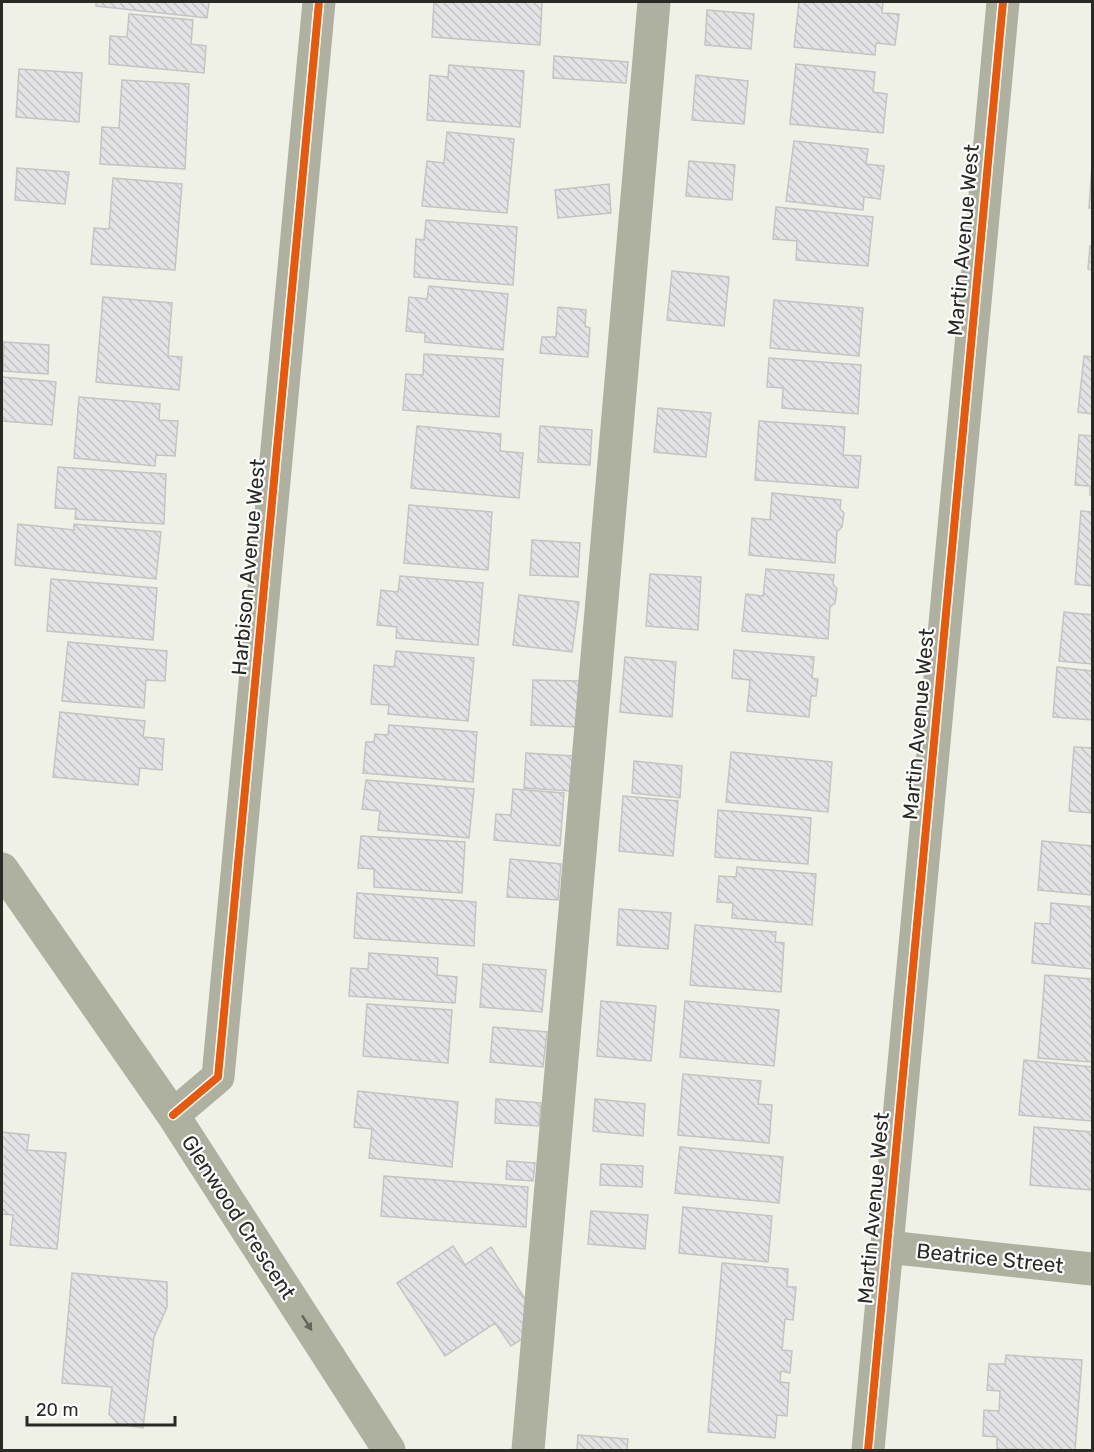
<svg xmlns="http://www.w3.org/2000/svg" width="1094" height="1452" font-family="Rubik,sans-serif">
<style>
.building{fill:url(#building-back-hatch);stroke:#c4c4c3;stroke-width:1.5}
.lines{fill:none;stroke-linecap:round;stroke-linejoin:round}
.minor{stroke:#aeb0a0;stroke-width:33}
.cycleway-casing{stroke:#fff;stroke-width:11}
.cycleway{stroke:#e8590c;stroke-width:8}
.oneway{fill:#65665b}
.labels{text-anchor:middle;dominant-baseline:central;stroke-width:4.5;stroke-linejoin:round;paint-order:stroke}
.street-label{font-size:21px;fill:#292a23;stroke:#fff}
</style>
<defs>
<pattern id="building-back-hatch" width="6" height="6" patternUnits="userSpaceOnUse" patternTransform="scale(1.5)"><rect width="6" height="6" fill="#e3e3e6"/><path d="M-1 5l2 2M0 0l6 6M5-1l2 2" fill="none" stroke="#c3c3c5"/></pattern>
</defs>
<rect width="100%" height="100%" fill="#eff1e7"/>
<path class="building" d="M96,2h113l-2,16 -111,-12z
M434,2h108l-2,43 -108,-8z
M799,2h84l-1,11 17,1 -4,31 -19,-2 -1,12 -81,-8z
M707,10l47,4 -3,35 -46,-4z
M129,14l64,6 -2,24 15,2 -2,27 -95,-9 1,-28 17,1z
M554,56l74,6 -2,21 -73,-5z
M796,64l79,8 -2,20 14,2 -4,39 -93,-9z
M449,65l75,6 -4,56 -93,-7 3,-45 18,2z
M19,69l63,4 -3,49 -63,-5z
M696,75l52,6 -4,43 -52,-4z
M122,80l67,4 -4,85 -85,-5 2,-37 17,1z
M447,132l67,7 -7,74 -85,-7 5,-45 17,2z
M794,141l74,8 -2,15 18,2 -4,33 -16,-2 -1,13 -77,-9z
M689,161l46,4 -3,35 -46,-4z
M1092,165v43h-3z
M17,168l52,4 -4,32 -50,-4z
M113,178l69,6 -7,86 -84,-6 3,-36 15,1z
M609,184l2,29 -53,5 -3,-28z
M776,207l97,10 -5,49 -72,-6 1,-19 -24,-2z
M426,220l91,7 -4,58 -99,-8 2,-38 8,1z
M1090,246h2v24l-4,-1z
M672,271l57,6 -5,49 -57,-6z
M429,286l79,8 -5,56 -78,-8v-9l-19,-2 3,-34 18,2z
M103,297l69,6 -4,53 14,1 -3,33 -83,-8z
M774,300l89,8 -4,48 -89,-8z
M558,307l28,3 -1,16 5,2 -2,29 -48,-4 2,-16h14z
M4,342l45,3 -1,29 -45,-3z
M424,354l79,5 -4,58 -96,-7 3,-36 17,1z
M1084,356l8,1v57l-14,-2z
M769,358l92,7 -3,49 -76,-6 1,-20 -16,-1z
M2,377l54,5 -4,43 -50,-4z
M79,397l81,7 -1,16 19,1 -3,35 -19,-1 -1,11 -81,-8z
M658,408l53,5 -5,44 -52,-5z
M759,421l86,6 -2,28 18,1 -3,32 -103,-8z
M417,426l84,8 -1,17 23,2 -4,45 -108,-10z
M540,426l52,4 -2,35 -52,-3z
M1079,435l13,1v59h-2v-9l-15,-1z
M58,467l108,7 -2,50 -89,-5 1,-10 -21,-1z
M772,493l69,7 -1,9 4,4 -2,14 -5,5 -2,31 -86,-8 3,-37 18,2z
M409,505l83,7 -4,58 -84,-7z
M1081,511l11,1v74l-17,-2z
M18,524l56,6v-6l87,8 -5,47 -141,-14z
M532,540l48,3 -2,34 -48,-2z
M766,569l68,6 -1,9 4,5 -2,14 -5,4 -2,32 -86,-8 4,-37 17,2z
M650,574l51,3 -3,53 -52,-4z
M400,576l83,7 -5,62 -82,-7 1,-11 -20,-2 4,-35 17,2z
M51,579l106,9 -4,52 -106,-9z
M519,595l60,7 -7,50 -59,-7z
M1064,612l28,3v49l-33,-3z
M68,642l99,9 -2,30 -19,-1 -2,28 -82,-7z
M734,650l80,7 -2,21 6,1 -2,17h-5l-2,21 -62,-6 3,-31 -18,-2z
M396,651l78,7 -6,63 -80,-7 1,-9 -18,-1 3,-39 20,2z
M625,657l51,5 -4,55 -52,-5z
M1057,667l35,4v49l-39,-3z
M533,680l48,1 -2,46 -48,-2z
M60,712l85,9 -2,16 21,2 -2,31 -22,-2 -2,17 -85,-8z
M389,725l88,7 -4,50 -110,-9 3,-31h8l1,-8 13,1z
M1074,747l18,1v65l-23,-2z
M731,752l101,10 -4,50 -102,-10z
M526,753l48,3 -2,35 -48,-3z
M634,761l48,5 -2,32 -48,-5z
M366,780l108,9 -5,49 -91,-8 2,-19 -18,-2z
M513,789l51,4 -4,53 -66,-6 2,-26 15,1z
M623,796l55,5 -5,55 -54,-5z
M718,810l93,8 -3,46 -93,-7z
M361,836l104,6 -3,51 -88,-6v-18l-16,-1z
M1042,841l50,5v49l-54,-5z
M510,859l51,5 -3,36 -51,-3z
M737,867l79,7 -4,51 -80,-7 1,-15 -16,-1 2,-26 17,1z
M357,893l119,9 -2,44 -120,-8z
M1051,903l41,4v62l-60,-6 3,-40 15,1z
M619,909l52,4 -3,36 -51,-4z
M695,925l81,7 -1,10 9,1 -3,49 -91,-7z
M369,953l69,5 -1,17 20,2 -2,26 -106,-7 2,-28 17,1z
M483,964l63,6 -4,42 -62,-5z
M1045,975l47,4v83l-54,-4z
M601,1001l55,5 -5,55 -54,-5z
M685,1001l94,9 -5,56 -94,-9z
M367,1004l85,6 -4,53 -85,-7z
M493,1027l54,5 -4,35 -53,-5z
M1024,1060l68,7v54l-73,-6z
M683,1074l78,7 -3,23 14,1 -3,38 -91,-8z
M358,1091l100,11 -6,65 -83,-9 3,-29 -18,-2z
M496,1099l45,4 -2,23 -44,-3z
M595,1099l50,5 -2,32 -50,-5z
M1034,1127l58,5v58l-62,-5z
M2,1132l27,3 -2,15 39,3 -9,96 -47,-4 3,-30 -11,-1z
M680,1147l103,10 -4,46 -104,-10z
M507,1161l28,2 -2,18 -27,-2z
M601,1164l42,2 -1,21 -42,-2z
M384,1176l144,11 -2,40 -145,-11z
M683,1207l89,9 -4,46 -89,-9z
M591,1211l57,4 -3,34 -57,-5z
M453,1246l12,19 26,-18 44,67 -2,18 -22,14 -16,-23 -50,33 -48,-73z
M722,1263l66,6 -1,18h9l-3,33 -8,-1 -3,31 10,1 -2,22 -9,-2 -1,11 9,1 -2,33 -10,-1 -2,23 -67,-6z
M72,1273l95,9v25l-13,30 -11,91 -25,-4 -9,-10 3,-27 -50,-4z
M1006,1355l76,5 -7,90 -78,-1v-12l-14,-1 1,-26 15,1 1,-20 -13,-1 2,-26h16z
M578,1435l50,4 -1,11h-50z"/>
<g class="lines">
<path class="minor" d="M2,869l171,246 216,335
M173,1115l45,-38 101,-1075
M887,1247l205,22
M528,1450l126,-1448
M868,1450l135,-1448"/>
<g class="cycleway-casing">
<path id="cycleway" d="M173,1115l45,-38 101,-1075
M868,1450l135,-1448"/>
</g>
<use href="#cycleway" class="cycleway"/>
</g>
<defs><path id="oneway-solid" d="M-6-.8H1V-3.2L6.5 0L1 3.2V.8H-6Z" transform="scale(1.5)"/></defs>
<use class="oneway" href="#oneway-solid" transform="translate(307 1323) rotate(57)"/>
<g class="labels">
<g class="street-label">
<text transform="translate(963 240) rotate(-85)">Martin Avenue West</text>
<text transform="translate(248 567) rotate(-85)">Harbison Avenue West</text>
<text transform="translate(918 724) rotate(-85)">Martin Avenue West</text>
<text transform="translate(873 1208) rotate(-85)">Martin Avenue West</text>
<text transform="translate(239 1217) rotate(57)">Glenwood Crescent</text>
<text transform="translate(990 1258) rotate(6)">Beatrice Street</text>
</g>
</g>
<rect width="1094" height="1452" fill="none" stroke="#292a23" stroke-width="6"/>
<path d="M27 1416v9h148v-9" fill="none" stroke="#292a23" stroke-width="3"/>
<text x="36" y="1416" font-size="18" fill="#292a23" stroke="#ffffff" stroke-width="4.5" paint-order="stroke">20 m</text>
</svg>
